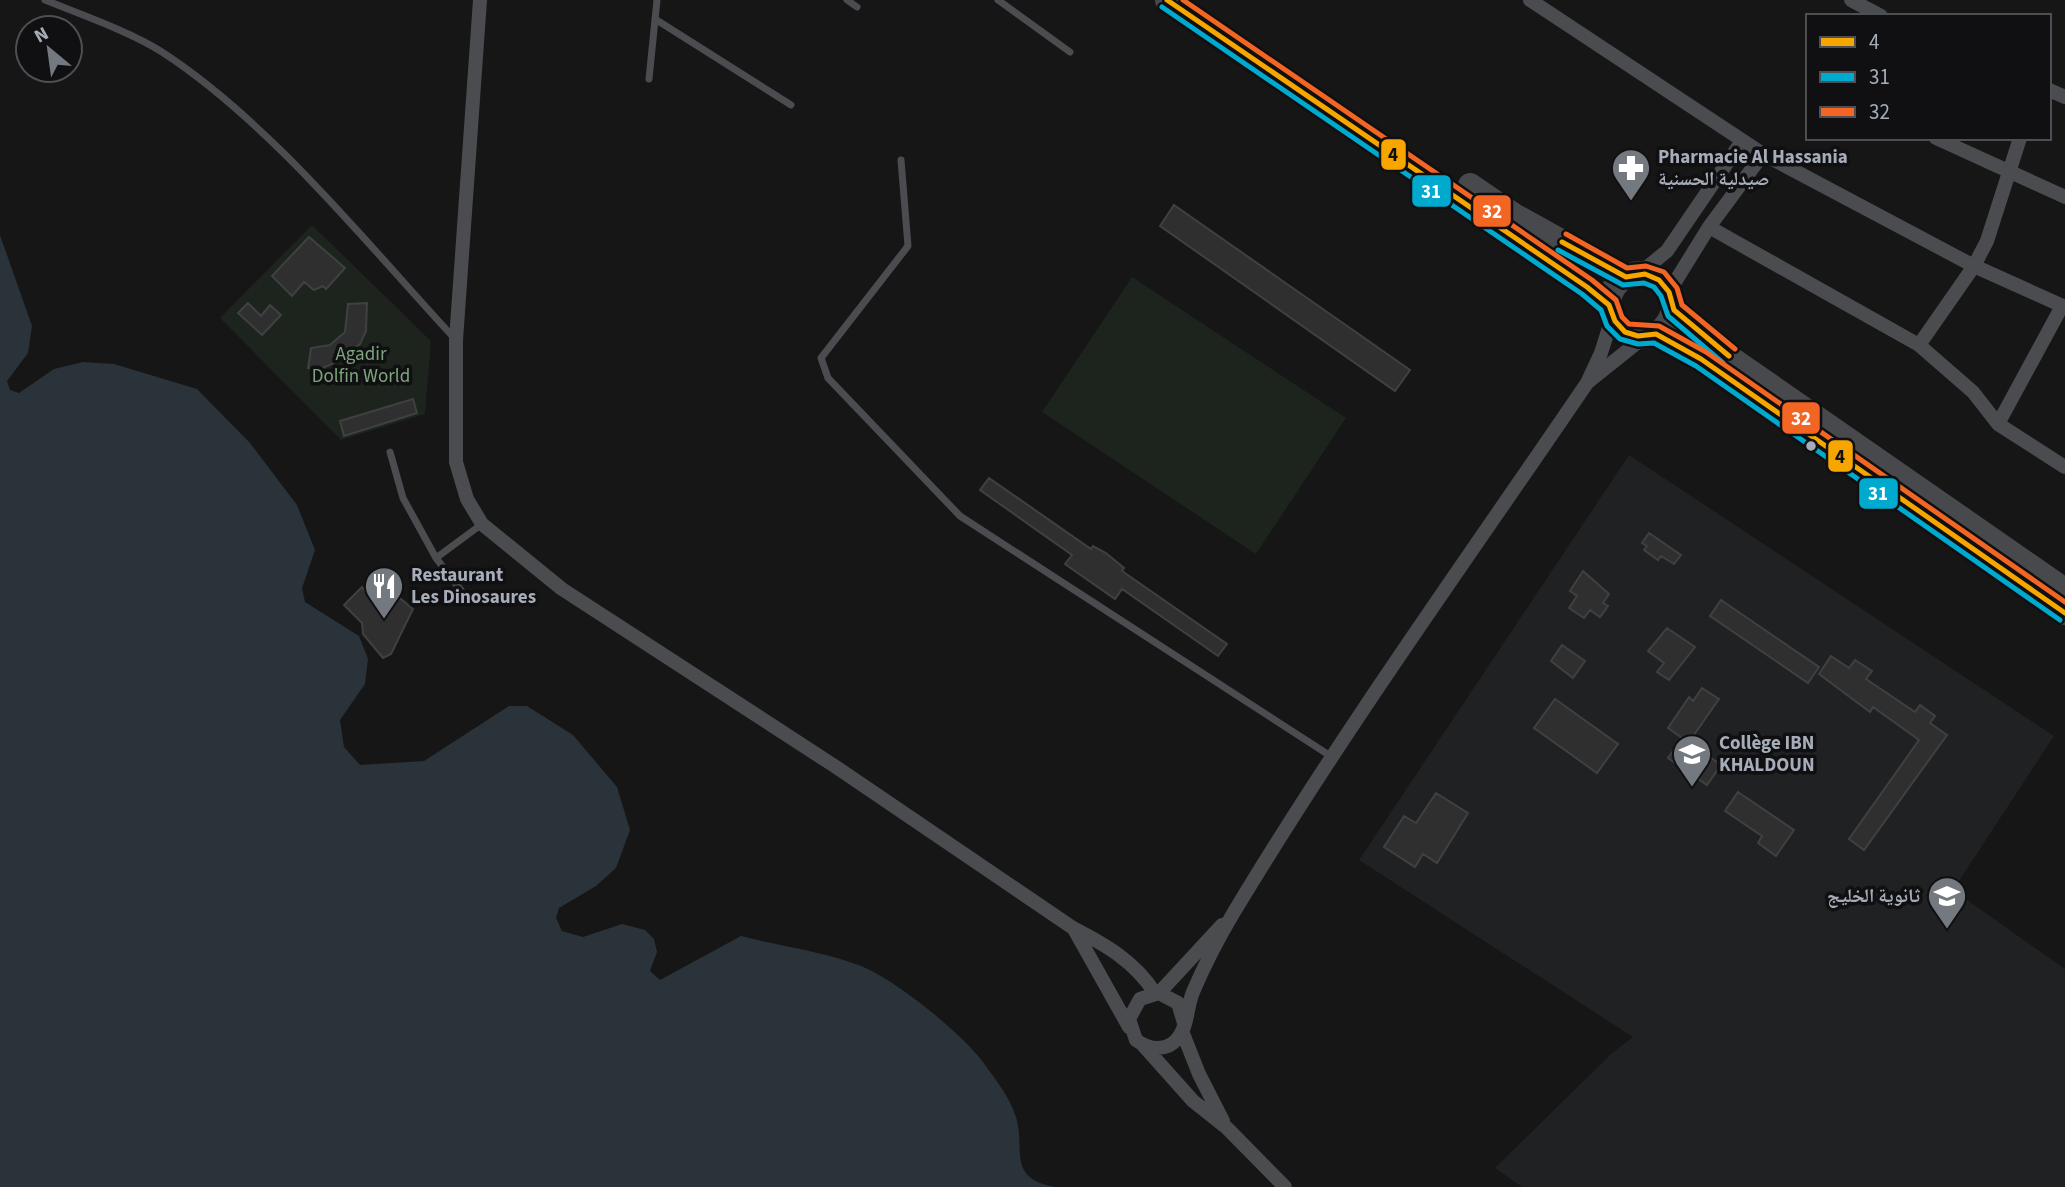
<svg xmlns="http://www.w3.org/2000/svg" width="2065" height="1187" font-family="'Source Sans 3','Noto Naskh Arabic',sans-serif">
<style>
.built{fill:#202123}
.green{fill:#1c241d}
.water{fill:#293339}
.building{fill:#2f2f30;stroke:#3f4042;stroke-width:2}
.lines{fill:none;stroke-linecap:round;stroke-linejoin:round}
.lane{stroke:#4a4c4f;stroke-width:7}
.street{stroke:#4a4c4f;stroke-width:14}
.highway{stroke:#48494c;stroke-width:24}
.bus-1-casing{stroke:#101012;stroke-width:10}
.bus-2-casing{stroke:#101012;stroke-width:10}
.bus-3-casing{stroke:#101012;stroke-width:10}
.bus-1{stroke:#f7a600;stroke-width:5}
.bus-2{stroke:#00a9ce;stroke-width:5}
.bus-3{stroke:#f26522;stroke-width:5}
.bus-dot{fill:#a6adb8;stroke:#101012;stroke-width:2.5}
.labels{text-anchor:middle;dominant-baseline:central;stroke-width:7;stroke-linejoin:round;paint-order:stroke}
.poi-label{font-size:19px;font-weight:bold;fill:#a6adb8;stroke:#101012;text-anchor:start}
.park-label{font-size:19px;fill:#7da47c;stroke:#101012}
.line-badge{stroke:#101012;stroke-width:2.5}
.badge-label{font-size:19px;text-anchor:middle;font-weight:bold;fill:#fff}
.pale-badge-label{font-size:19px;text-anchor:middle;font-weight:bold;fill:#111}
</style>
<rect width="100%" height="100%" fill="#161616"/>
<path class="built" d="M1629,455l425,281 -101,154 112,79v218h-543l-27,-19 116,-114 22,-17 -274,-177z"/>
<path class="green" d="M312,225l119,116 -6,73 -84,26 -121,-122z
M1132,277l214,141 -90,136 -214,-142z"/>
<path class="water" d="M0,235l32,91 -4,27 -21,28 3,9 9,3 35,-24 29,-7 31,2 83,25 53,54 47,62 18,45 -13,38 3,14 54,34 9,23 -3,25 -25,36 4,27 16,18 64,-4 85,-55h18l46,29 44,52 13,43 -14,38 -20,18 -37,22 -3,10 6,13 21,6 39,-13 23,6 9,9 3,13 -7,19 10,9 81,-44c38,10 85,16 120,30 35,14 99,66 122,96 13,18 26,34 33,55 10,32 -10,61 39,70h-1055z"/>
<path class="building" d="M1174,205l236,165 -15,21 -235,-165z
M309,237l36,31 -19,21 -3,-3 -9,4 -10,-8 -12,14 -20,-20z
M248,303l13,13 9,-11 11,10 -19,20 -24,-22z
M367,303l-1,28 -6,13 -23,18 -17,7 -12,-1 3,-20 19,-3 15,-13 3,-28z
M413,399l4,14 -73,23 -4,-15z
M989,478l102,71 2,-3 13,7 18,15 -2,3 105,73 -9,12 -96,-67 -7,10 -50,-35 7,-9 -92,-65z
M1649,533l32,22 -7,9 -13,-8 -3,4 -14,-10 3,-4 -5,-3z
M1583,571l26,23 -6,9 5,3 -8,11 -10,-7 -6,8 -15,-10 8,-12 -7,-5z
M378,580l35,29 -22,45 -8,4 -20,-24 -1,-11 -18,-18 18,-18 4,5z
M1721,600l98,67 -11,16 -98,-67z
M1667,628l28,19 -26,33 -12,-8 7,-9 -16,-12z
M1562,645l23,16 -12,17 -22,-17z
M1831,656l18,12 6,-8 17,11 -6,8 49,33 5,-7 15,11 -5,7 17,12 -83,115 -15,-11 70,-99 -46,-33 -3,5 -51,-38z
M1702,688l17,11 -30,43 32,23 -14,20 -39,-27 14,-20 -14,-10 21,-31 4,4z
M1555,699l63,45 -21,29 -63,-45z
M1738,792l56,38 -18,26 -18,-13 4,-7 -37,-25z
M1436,793l32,20 -31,50 -14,-9 -8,13 -31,-20 20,-31 12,7z"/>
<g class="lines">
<path class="lane" d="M45,0c35,14 86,32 117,52 109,71 205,192 293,287
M847,0l10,7
M998,0l72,52
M655,19l136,86
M649,79l8,-79
M901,160l7,86 -87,112 7,20 132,138 372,241
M390,452l13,46 33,60
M463,593l-27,-35 46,-34"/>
<path class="street" d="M480,0l-24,340v122l11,37 15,25 80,65 271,176 240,163c33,17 61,33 82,65
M1530,0l233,154 211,112 91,41
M1851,0l30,16
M2049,90l16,7
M1936,138l129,59
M1709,227l210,118 55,-79 13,-25 33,-103
M1640,273l27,-22 75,-110
M1670,290l39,-63 54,-73
M1919,345l54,47 25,32 67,43
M1588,382l55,-44
M1998,424l64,-118
M1074,929l55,98
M1159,993l63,-68
M1184,1023l-6,-20 -19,-10 -19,6 -11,20 7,21c13,10 31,12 42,-2 10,-12 9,-32 15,-46 11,-26 26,-55 41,-80 109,-181 234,-354 353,-529l14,-30 11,-35
M1182,1031l17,43 24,47
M1143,1045l50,56 34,27 58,59"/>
<path class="highway" d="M1167,0l346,235 96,70
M1470,185l44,30 112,62
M1609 305a32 32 0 1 1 64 0a32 32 0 1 1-64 0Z
M1674,310l38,35 353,245
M1656,334l45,25 364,254"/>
<g class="bus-1-casing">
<path id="bus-1" d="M1167,0l420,287 22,18 6,16 10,11 13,4 18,-2 45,25 364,254
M1562,242l64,35 19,-3 14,6 10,12 5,18 55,46"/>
</g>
<g class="bus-2-casing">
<path id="bus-2" d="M1162,7l420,287 19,16 6,16 13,13 18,5 16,-1 42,23 364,254
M1558,250l65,35 21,-2 10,4 7,9 7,20 55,47"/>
</g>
<g class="bus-3-casing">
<path id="bus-3" d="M1183,0l409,280 24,20 6,17 7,7 30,2 47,26 359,250
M1566,234l61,34 19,-2 18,6 13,16 5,17 53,44"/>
</g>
<use href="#bus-1" class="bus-1"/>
<use href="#bus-2" class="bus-2"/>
<use href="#bus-3" class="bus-3"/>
</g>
<defs>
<g id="pharmacy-pin" transform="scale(2.0125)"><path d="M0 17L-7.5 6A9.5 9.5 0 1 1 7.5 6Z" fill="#74787f" stroke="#101012"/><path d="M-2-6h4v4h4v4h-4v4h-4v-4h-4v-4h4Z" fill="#fff"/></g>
<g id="restaurant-pin" transform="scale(2.0125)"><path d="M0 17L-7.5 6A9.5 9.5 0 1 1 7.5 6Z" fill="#74787f" stroke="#101012"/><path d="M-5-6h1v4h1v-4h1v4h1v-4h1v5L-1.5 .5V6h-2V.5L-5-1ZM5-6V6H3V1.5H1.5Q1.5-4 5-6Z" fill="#fff"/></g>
<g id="school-pin" transform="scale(2.0125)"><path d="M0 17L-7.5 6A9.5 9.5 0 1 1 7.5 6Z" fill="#74787f" stroke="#101012"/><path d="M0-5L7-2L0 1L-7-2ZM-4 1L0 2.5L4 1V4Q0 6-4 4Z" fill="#fff"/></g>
<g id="university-pin" transform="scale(2.0125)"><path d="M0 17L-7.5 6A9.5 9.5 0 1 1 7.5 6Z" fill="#74787f" stroke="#101012"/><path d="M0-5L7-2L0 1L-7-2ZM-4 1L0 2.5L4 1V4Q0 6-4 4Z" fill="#fff"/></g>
</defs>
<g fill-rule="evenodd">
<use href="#pharmacy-pin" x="1631" y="168"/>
<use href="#restaurant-pin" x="384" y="586"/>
<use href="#school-pin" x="1692" y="754"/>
<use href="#university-pin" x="1947" y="896"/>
</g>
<circle class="bus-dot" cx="1811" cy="446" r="6"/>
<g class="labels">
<g class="poi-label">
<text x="1658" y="157">Pharmacie Al Hassania<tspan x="1658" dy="22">صيدلية الحسنية</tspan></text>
<text x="411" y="575">Restaurant<tspan x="411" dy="22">Les Dinosaures</tspan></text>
<text x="1719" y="743">Collège IBN<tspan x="1719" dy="22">KHALDOUN</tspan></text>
<text x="1920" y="896" text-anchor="end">ثانوية الخليج</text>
</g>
<g class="park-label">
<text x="361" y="354">Agadir<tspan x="361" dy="22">Dolfin World</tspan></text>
</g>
</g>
<g class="line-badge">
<rect x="1380" y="138" width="27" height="33" rx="7" fill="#f7a600"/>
<rect x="1411" y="174" width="41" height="34" rx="7" fill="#00a9ce"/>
<rect x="1472" y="194" width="40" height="34" rx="7" fill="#f26522"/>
<rect x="1781" y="401" width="40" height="34" rx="7" fill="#f26522"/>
<rect x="1827" y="439" width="27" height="34" rx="7" fill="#f7a600"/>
<rect x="1858" y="477" width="41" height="33" rx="7" fill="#00a9ce"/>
</g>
<g class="badge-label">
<text x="1431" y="198">31</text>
<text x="1492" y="218">32</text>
<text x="1801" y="425">32</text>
<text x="1878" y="500">31</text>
</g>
<g class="pale-badge-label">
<text x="1393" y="161">4</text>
<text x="1840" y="463">4</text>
</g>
<rect x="1806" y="14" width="245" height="126" fill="#101012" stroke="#4c4f54" stroke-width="2"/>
<rect x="1820" y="37" width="35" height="10" fill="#f7a600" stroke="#4c4f54" stroke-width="2"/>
<text x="1869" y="49" font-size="21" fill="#a6adb8">4</text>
<rect x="1820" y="72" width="35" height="10" fill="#00a9ce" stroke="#4c4f54" stroke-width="2"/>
<text x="1869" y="84" font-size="21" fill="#a6adb8">31</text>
<rect x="1820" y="107" width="35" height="10" fill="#f26522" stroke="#4c4f54" stroke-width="2"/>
<text x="1869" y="119" font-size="21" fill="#a6adb8">32</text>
<g transform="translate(49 49) rotate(331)"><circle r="33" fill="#101012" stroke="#4c4f54" stroke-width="2"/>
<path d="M0-5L12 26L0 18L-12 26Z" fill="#74787f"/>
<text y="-10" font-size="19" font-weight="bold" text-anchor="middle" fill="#a6adb8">N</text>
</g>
</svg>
